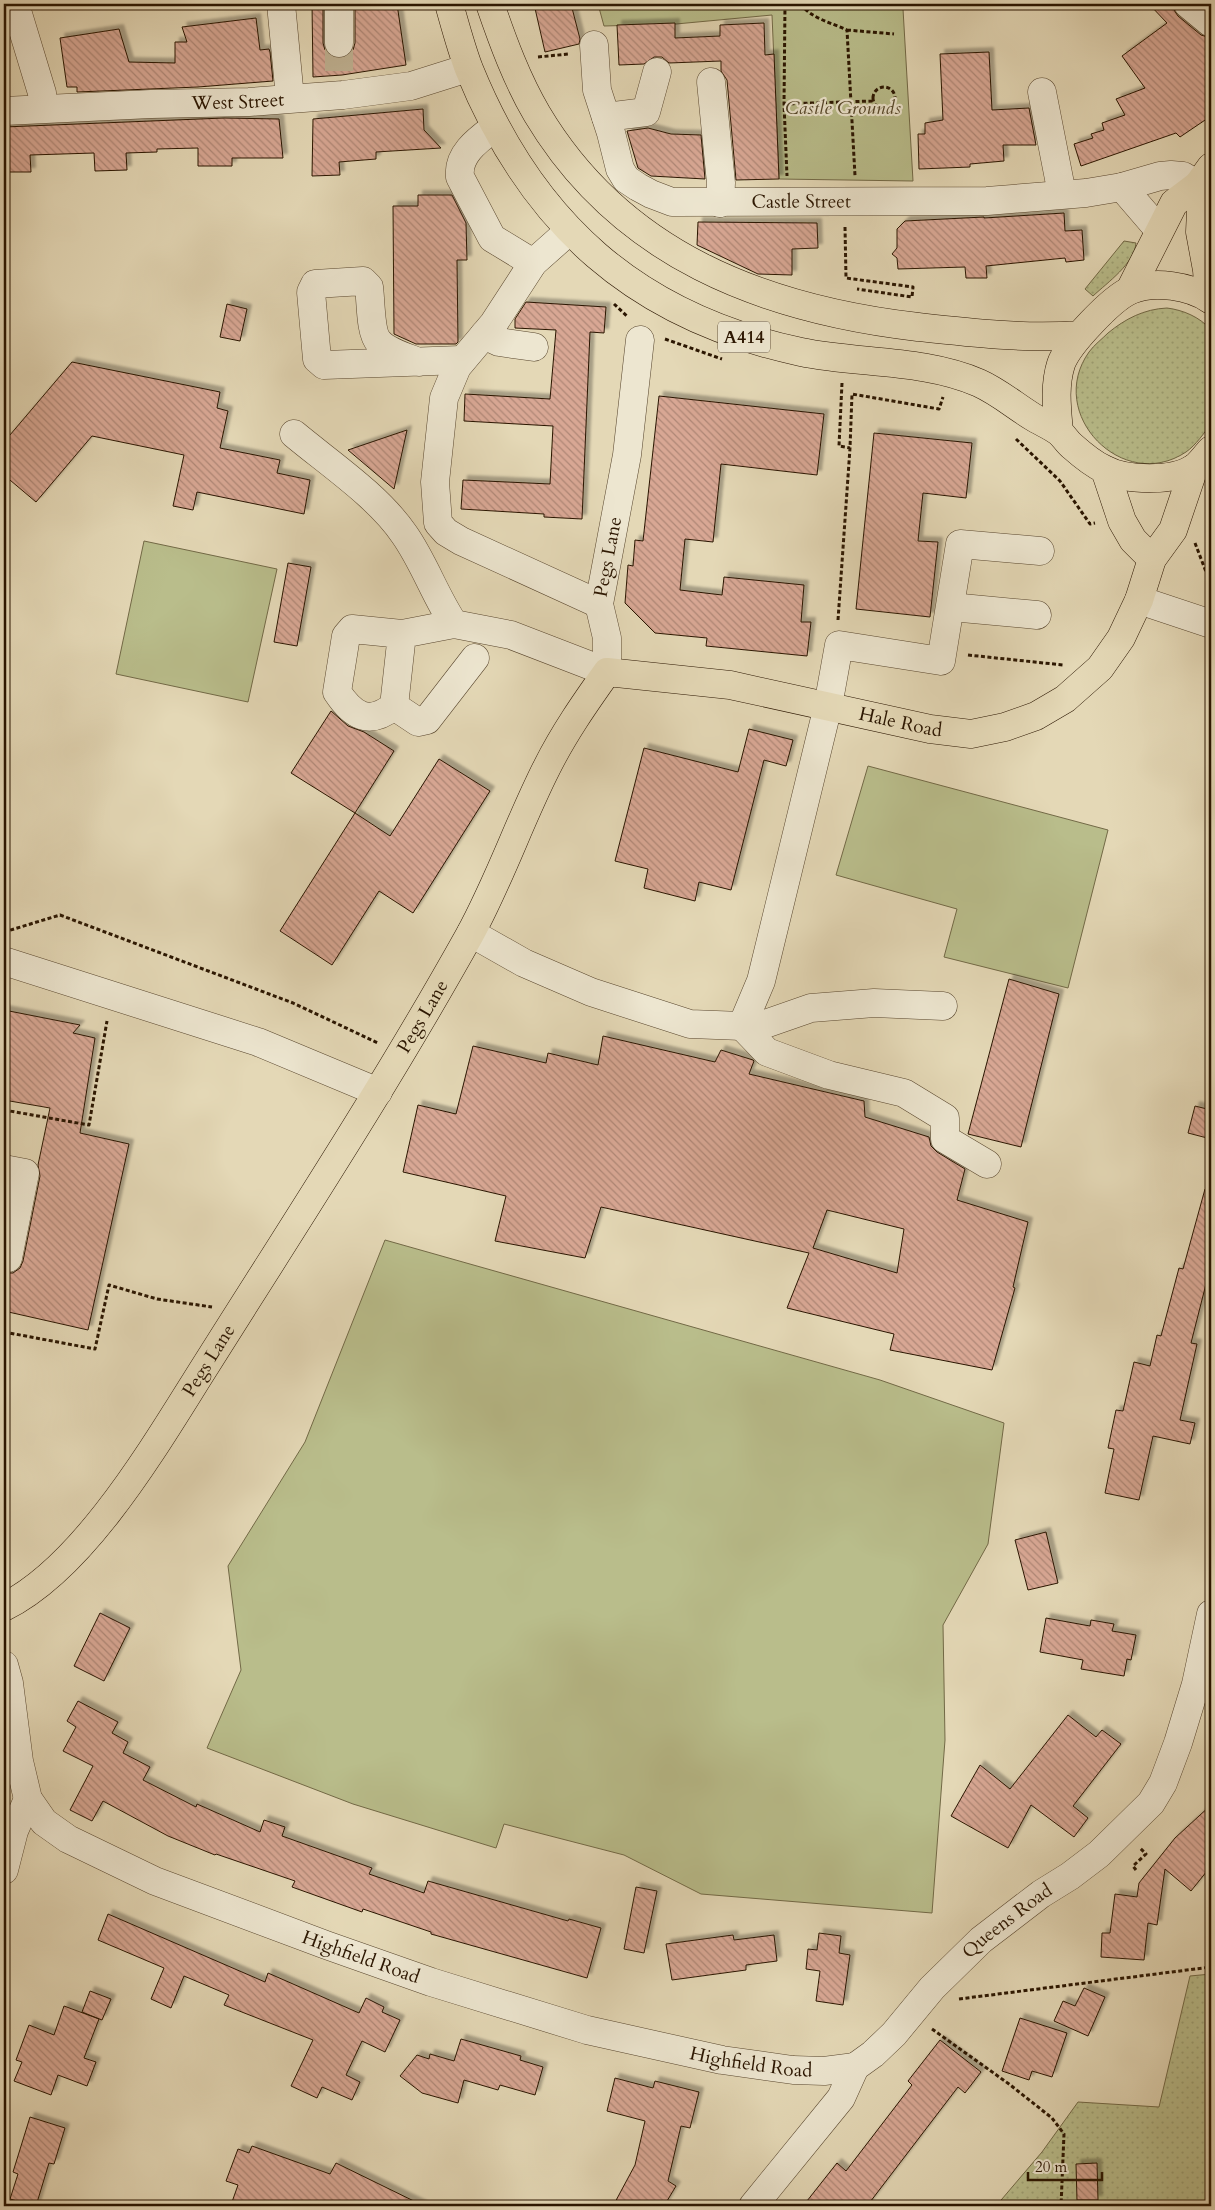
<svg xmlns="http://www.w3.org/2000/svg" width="1215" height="2210" font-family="Cardo,serif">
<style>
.grass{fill:url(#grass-dots);stroke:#726946}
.park{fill:#b9bd8b;stroke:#726946}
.building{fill:url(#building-back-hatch);stroke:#2a1500;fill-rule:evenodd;filter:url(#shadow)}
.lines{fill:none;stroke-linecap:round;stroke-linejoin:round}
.minor-tunnel{stroke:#bfb192;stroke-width:28;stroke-dasharray:28 14;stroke-linecap:butt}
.minor-casing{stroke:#58462e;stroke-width:29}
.major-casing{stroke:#2a1500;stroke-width:29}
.highway-casing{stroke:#2a1500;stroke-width:29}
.path{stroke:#2a1500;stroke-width:3;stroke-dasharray:4 2.5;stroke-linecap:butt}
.minor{stroke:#ede6d0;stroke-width:28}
.major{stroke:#e4d8b6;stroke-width:28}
.highway{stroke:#e4d8b6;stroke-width:28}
.labels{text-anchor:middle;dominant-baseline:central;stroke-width:4.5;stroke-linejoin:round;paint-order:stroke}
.shield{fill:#ede6d0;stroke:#64543e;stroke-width:1}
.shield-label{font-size:18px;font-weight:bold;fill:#2a1500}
.street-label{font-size:19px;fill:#2a1500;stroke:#ede6d0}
.park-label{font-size:19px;font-style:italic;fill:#55472a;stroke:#ede6d0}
</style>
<defs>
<pattern id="grass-dots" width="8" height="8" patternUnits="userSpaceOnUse" patternTransform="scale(1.25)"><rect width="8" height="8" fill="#b9bd8b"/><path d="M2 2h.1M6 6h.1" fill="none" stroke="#9fa276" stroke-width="1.8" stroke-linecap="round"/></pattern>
<pattern id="building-back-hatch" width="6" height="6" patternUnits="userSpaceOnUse" patternTransform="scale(1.25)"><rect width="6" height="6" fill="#d8a794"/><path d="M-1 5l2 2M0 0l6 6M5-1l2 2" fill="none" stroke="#af8776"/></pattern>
<filter id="shadow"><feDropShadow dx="4.5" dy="-4.5" stdDeviation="1" flood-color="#0004"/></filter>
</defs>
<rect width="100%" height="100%" fill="#e4d8b6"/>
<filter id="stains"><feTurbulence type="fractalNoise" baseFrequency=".004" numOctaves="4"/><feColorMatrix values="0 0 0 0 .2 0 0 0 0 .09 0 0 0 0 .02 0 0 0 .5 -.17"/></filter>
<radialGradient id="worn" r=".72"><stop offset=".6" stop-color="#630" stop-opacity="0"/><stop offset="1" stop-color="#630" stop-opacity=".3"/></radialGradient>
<path class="grass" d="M1124,241l12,2c-2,21 -28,39 -43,53l-8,-7z
M1167,308c16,2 33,9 44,22v94c-7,9 -15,21 -25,28 -63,42 -141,-38 -97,-100 5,-7 13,-13 19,-19 17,-14 36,-24 59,-25z
M1211,1974v232h-215l46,-54 36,-50 81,5 31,-131z"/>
<path class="park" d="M598,4h430l-125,5 10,172 -134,-2 -7,-164 -96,9 -72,2z
M144,541l133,28 -29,133 -132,-28z
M868,766l240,64 -40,158 -124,-31 13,-48 -121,-34z
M385,1240l495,140 124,43 -16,121 -45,81 2,115 -13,173 -231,-19 -77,-39 -120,-31 -8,24 -143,-44 -146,-56 34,-78 -13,-104 77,-124z"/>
<path class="building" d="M312,4h11v39l2,7 6,6 8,3 7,-2 7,-7 2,-7v-39h42l9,61 -64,10 -29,2z
M534,4h37l9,35 -1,5 -34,8z
M1149,4h24l1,6 4,6 23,19 10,3v78l-31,21 -4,-4 -95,33 -7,-22 19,-6 -2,-4 13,-4 -2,-7 23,-8 -9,-16 29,-11 -23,-32 45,-33z
M256,18l4,32 9,-1 1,3 3,29 -75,6 -121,5v-5h-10l-7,-49 59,-9 10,33 46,1v-21h12l-5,-15z
M675,23v15l45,-2v-11l44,-2 1,32 9,-1 5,125 -43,1 -9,-100 -6,-9v-10l-52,2 -7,-6h-8l-10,7 -25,1 -2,-40z
M989,52l3,58 37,-2 7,37h-33l1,16 -34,3v3l-51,2 -1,-35h7v-11l18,-3 -3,-66z
M423,109l1,21 17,18 -65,4v7l-37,3 1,13 -28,1 1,-57z
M224,118l55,1 4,39h-51v8h-34v-18l-41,1v3l-31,1 1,17 -32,1 -1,-18 -64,2 1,17h-27v-45z
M648,128l23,6 30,1 4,44 -54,-3 -13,-8 -11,-37z
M418,195h34l14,28 1,37h-10l1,82 -2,2h-40l-22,-10 -1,-128h25z
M1064,213l1,18 17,-1 2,30 -18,2 -1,-4 -79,8 1,12h-21l-1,-11 -67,2 -1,-11 -5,-4 5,-6v-19l8,-8 79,-4v1z
M698,222l119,1 1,25 -26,1v26l-34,-1 -61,-29z
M526,302l80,5 -2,26 -14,-1 -8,187 -38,-2v-3l-83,-5 2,-29 87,4 3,-58 -89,-5 1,-27 85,5 6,-69 -41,-2v-9z
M227,304l20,5 -7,32 -20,-4z
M72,362l148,30 -3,16 11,3 -8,37 60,12 -3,13 33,7 -6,34 -107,-22 -4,18 -20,-4 11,-51 -92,-19 -56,66 -32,-27v-33z
M659,396l165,18 -7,61 -96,-11 -8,78 -28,-3 -5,51 42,5 2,-18 80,8 -3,37h10l-4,34 -101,-10 1,-8 -52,-5 -30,-30 3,-38 5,1 2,-26 8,1z
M407,430l-13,59 -46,-39z
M874,433l98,10 -6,55 -43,-5 -5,48 20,1 -8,75 -74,-8z
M288,563l23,4 -14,79 -23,-4z
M331,711l17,15 16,6 30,19 -39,62 -64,-40z
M749,729l44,11 -7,26 -22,-6 -33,130 -32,-8 -4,19 -51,-13 4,-19 -33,-8 29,-113 94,24z
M439,759l51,32 -77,122 -34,-22 -47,74 -52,-34 75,-118 35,23z
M1009,979l50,15 -38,153 -53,-13z
M4,1010l76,15 -7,8 22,5 -15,95 49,11 -41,186 -84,-19v-38h9l7,-5 3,-7 17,-85 -2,-11 12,-57 -46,-8z
M603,1036l112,26 6,-12 32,10 1,1 -5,13 115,27 1,16 64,20 2,9 6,6 28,17 -8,31 71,22 -15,65 2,1 -23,82 -102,-20 4,-16 -107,-26 22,-55 -208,-46 -16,51 -90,-17 11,-45 -103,-24 15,-67 38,9 17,-68 73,17 2,-10 50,12zM827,1210l77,19 -7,44 -84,-25z
M1195,1106l16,4v29l-23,-6z
M1205,1189l6,1v95l-5,-1 -15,59 6,1 -17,76 15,3 -5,21 -37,-8 -14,64 -34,-7 9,-44 -6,-1 8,-38 7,1 11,-49 16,4 7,-31 4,1 18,-68 4,1z
M1046,1532l12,51 -30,7 -13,-50z
M100,1613l30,15 -26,53 -30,-15z
M1046,1618l44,8 1,-6 23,4 -2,7 24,4 -5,25 -4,-1 -3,17 -43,-7 2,-9 -43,-8z
M78,1701l40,21 -6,11 16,9 -5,11 27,14 -7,13 53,27 1,-3 63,28 4,-12 21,7 -3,9 90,32 -3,6 55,19 4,-12 140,40 1,-2 32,9 -14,50 -156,-44v-2l-68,-23 -1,3 -70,-25 3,-6 -79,-27 -1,1 -47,-19 -65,-35 -11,20 -22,-11 23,-44 -30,-15 13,-24 -9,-6z
M1068,1715l28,22 6,-7 19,14 -48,62 15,12 -14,19 -43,-32 -23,43 -57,-32 29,-51 30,24z
M1211,1805v61l-20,25 -26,-22 -8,56 -9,-2 -4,37 -43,-3 1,-24h8l5,-39 22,3 2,-14 36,-45z
M636,1887l21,4 -13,62 -20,-4z
M108,1914l157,68 3,-9 91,40 7,-15 18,9 -2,5 18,8 -15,32 -23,-11 -16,34 14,7 -8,18 -30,-13 -5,11 -26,-12 22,-46 -89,-35 5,-10 -45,-19 -13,32 -20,-9 13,-31 -66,-28z
M819,1933l22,3 -2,17 11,2 -7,50 -27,-4 4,-30 -14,-2 2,-20 9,1z
M733,1935l1,5 40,-5 3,26 -31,4v5l-74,10 -6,-36z
M1084,1988l21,9 -17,39 -34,-15 9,-20 12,5z
M90,1991l21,8 -9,21 -20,-8z
M64,2006l35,13 -15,39 12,4 -9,24 -29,-11 -7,20 -37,-14 8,-19 -6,-2 13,-35 25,10z
M1020,2018l47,15 -15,44 -20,-6 -3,9 -27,-9z
M461,2039l60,17 -1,4 23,7 -8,28 -35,-10 -2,5 -34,-10 -6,23 -36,-10 -22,-17 17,-21 12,4 1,-5 24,7z
M940,2040l41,32 -16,21 -7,-6 -91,119h-64l34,-43 9,8 66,-86 -4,-4z
M615,2078l38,10 2,-7 44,11 -9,36 -9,-2 -13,55 8,5 -12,20h-51l22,-41 10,-44 -38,-10z
M30,2117l35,11 -11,36 -5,-1 -13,43 -26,-7 8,-25 -5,-2z
M252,2146l78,28 6,-11 88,43h-182l-10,-4 6,-17 -12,-4 12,-32 11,4z
M1097,2163l1,37h-21l-1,-36z"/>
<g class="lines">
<path class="minor-tunnel" d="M339,43v32"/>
<g class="minor-casing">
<g id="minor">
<path d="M15,4l27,89 1,15"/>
<path d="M281,4l9,94"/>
<path d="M339,4v39"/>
<path d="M1188,4l23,19"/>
<path id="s1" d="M594,45l3,45 14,43 9,36 6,10 12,8 13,7 21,8 315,-1 99,-8 36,-6 38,-11 11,-1 12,1 15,9"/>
<path d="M711,82l10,101 -1,20"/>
<path d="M1042,92l20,102"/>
<path id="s2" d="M4,111l147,-7 98,-2 94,-7 68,-9 57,-18"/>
<path d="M606,117l40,-5 11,-40"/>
<path d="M495,127c-16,12 -38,27 -35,50l32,61 41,25"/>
<path d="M1122,187l37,43"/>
<path d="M569,231l-36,32 -39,60 -37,44 -13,31 -9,84 3,41 8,9 15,9 138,63"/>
<path d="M484,335l15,7 35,5"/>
<path d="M419,362c-13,-5 -31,-10 -40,-20 -9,-9 -8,-41 -10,-55l-6,-6 -48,3 -4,8 6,67 7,6 137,-5"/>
<path id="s3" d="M294,434c36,30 84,62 110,100 20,28 31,62 50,90l57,11 96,37v-34l-8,-34 28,-149 13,-115"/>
<path d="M1139,600l72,24"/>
<path d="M951,607l86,8"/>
<path d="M402,634l-50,-5 -6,7 -9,56c16,24 32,34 57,14l8,-72 52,-10"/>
<path d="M394,706l24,16 9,-2 48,-62"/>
<path d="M471,933l53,30 67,29 99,32 52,2 19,-45 67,-275 11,-61 102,16 19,-117 80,7"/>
<path d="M4,961l254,81 120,50"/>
<path d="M742,1026l25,26 62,23 75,18 41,25v21l42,25"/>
<path d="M742,1026l23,-2 46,-16 63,-5 69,3"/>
<path d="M4,1169l21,4 -17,85 -4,-1"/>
<path id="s4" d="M4,1665l5,18 10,78 9,38 16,23 24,17 87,42 171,64 105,37 156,48 135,30 71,10 31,1 31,-4"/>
<path d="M4,1870l10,-39 14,-32"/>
<path id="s5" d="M753,2206l88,-108 14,-31 18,-13 21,-20 38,-46 49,-48 60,-46 29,-18 29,-22 52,-51 12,-20 15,-40 18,-59 15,-70"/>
</g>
</g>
<g class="major-casing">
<g id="major">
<path d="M1198,185l3,25 -1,22 7,38 2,28"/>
<path d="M1130,290l44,-87 24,-18 13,-18"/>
<path d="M1105,470l17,51 11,19 19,19"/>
<path id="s6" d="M4,1607c81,-40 152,-163 200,-239 90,-143 183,-285 265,-432 30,-54 50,-114 78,-169 17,-34 38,-64 60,-95l123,13 200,44 41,5 34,-7 31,-11 29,-17 35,-31 21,-30 18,-38 13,-41 21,-29 21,-62"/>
</g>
</g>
<g class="highway-casing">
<path id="highway" d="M449,4c6,21 12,44 20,65 63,155 167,248 332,283 58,12 123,7 178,31 20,9 36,23 54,34 8,5 18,9 26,15 5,4 8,10 13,14 9,8 21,18 32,23 22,12 69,13 90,-1 6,-4 12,-13 17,-18
M490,4c13,38 27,76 47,110 84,141 226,195 381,213 54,6 107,12 161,8
M1059,432c-2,-23 -5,-46 2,-68 7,-20 51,-66 70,-74 23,-10 60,-4 80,10"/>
</g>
<path class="path" d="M785,4l-1,100 3,72
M801,4c9,14 31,19 46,26l8,146
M847,30l47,4
M538,57l31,-3
M873 98a11 11 0 1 1 22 0a11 11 0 1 1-22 0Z
M784,104l89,-3
M845,227l1,51 67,9 -1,10 -55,-8
M614,304l14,13
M665,339l57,20
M842,383l-3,63 11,2
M1016,439l44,42 30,43 5,-1
M1195,543l16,42
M838,620l12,-172 2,-54 87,15 4,-12
M968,655l95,10
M4,932l56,-17 233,88 85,40
M4,1110l85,15 18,-104
M4,1332l91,17 14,-64 48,14 55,8
M1136,1870l-3,-4 13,-12 -6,-6
M959,1999l252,-32
M932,2029l77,55 43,34 12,16 -3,72"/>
<use href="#minor" class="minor"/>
<use href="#major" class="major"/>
<use href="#highway" class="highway"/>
</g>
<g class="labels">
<rect class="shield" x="718" y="321.5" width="52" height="31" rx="4"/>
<g class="shield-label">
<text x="744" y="337">A414</text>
</g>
<g class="street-label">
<text stroke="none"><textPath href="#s2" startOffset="234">West Street</textPath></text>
<text stroke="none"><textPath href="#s1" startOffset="320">Castle Street</textPath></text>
<text stroke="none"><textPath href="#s3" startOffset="530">Pegs Lane</textPath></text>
<text stroke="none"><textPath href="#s6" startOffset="1419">Hale Road</textPath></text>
<text stroke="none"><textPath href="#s6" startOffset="729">Pegs Lane</textPath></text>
<text stroke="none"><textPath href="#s6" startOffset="324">Pegs Lane</textPath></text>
<text stroke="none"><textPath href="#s5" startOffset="385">Queens Road</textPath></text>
<text stroke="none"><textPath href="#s4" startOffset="510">Highfield Road</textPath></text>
<text stroke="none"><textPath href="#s4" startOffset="915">Highfield Road</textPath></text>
</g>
<g class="park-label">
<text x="843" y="108">Castle Grounds</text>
</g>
</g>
<rect width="1215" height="2210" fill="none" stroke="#e4d8b6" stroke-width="20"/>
<rect x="5" y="5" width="1205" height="2200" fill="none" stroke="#2a1500" stroke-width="2.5"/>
<rect x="10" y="10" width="1195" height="2190" fill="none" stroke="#2a1500"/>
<path d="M1028 2172v8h74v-8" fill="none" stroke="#2a1500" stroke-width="2.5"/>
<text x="1035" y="2172" font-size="15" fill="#2a1500" stroke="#ede6d0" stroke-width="4" paint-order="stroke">20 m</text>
<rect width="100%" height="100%" filter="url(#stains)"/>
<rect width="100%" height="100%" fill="url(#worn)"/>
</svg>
